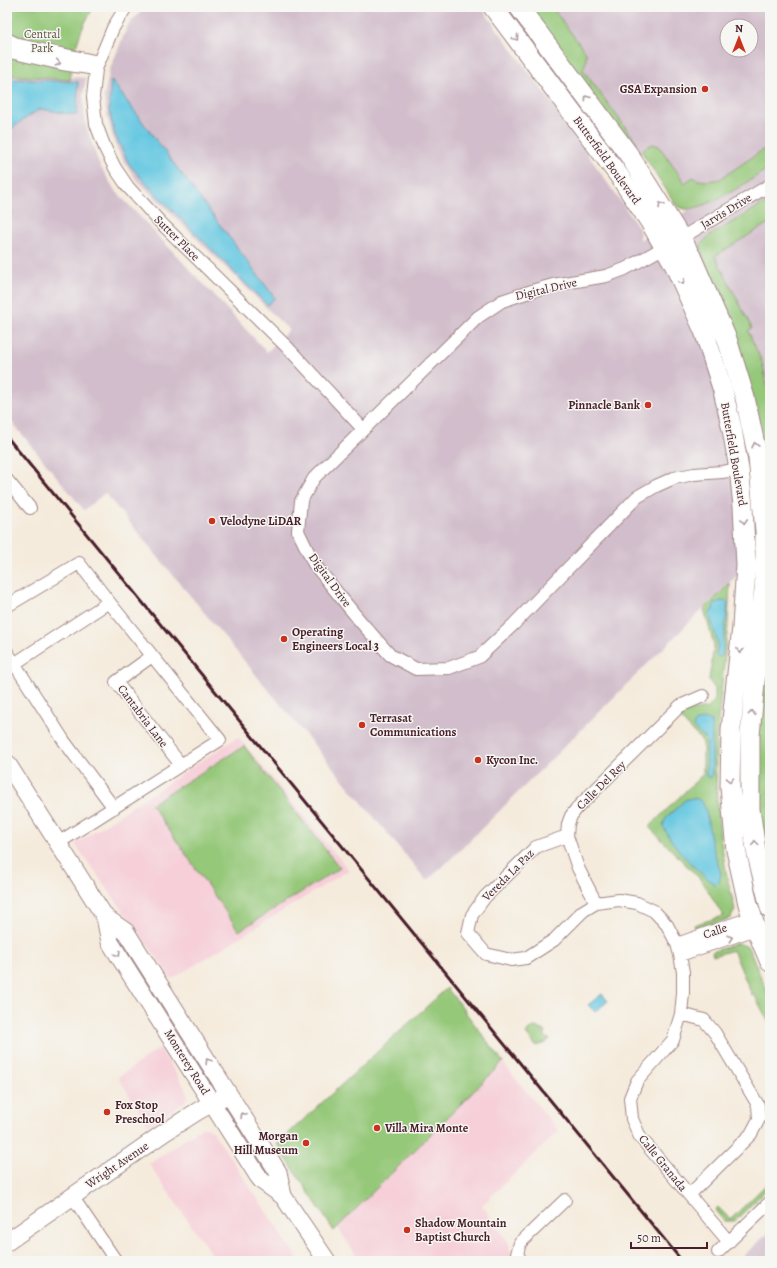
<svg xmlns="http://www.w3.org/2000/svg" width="777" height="1268" font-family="Alegreya,serif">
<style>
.built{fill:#f6cfd9}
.industrial{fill:#d1bdcb;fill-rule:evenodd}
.green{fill:#95c879;stroke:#707452}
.water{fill:#63c7e1;stroke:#567386}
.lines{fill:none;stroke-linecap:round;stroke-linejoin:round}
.street-casing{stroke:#a08584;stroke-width:14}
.secondary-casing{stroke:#a08584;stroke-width:19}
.primary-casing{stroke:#a08584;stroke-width:21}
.street{stroke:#fff;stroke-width:12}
.secondary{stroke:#fff;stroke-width:17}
.primary{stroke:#fff;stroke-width:19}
.rail{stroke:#4a1f2b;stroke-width:3}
.oneway{stroke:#ae9aa0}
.poi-dot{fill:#c8321e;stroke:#f6f6f2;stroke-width:1.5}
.labels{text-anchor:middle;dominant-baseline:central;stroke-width:3;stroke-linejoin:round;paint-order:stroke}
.park-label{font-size:12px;fill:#605242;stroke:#f6f6f2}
.poi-label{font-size:12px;font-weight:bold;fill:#4a1f2b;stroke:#f6f6f2;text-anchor:start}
.street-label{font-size:12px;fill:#4a1f2b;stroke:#f6f6f2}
</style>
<rect width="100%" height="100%" fill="#f6f6f2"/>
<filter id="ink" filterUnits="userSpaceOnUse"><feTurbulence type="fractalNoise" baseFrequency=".025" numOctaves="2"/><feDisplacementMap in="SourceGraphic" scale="8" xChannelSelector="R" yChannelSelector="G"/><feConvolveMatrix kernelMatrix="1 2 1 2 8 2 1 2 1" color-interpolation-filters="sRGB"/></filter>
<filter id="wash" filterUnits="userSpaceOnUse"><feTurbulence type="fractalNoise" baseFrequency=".012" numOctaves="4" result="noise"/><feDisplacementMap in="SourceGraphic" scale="16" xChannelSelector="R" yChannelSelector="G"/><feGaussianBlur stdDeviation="0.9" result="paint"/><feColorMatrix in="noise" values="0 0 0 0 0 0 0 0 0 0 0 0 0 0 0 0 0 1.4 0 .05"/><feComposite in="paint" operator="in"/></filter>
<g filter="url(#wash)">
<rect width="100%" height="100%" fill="#f5ebdc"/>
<path class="built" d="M238,737l111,133 -177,109 -97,-135z
M160,1048l26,42 2,6 -4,6 -35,24 -31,-49z
M503,1063l56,68 -77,74 26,37 5,19h-153l-24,-36z
M206,1127l6,3 87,131h-83l-67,-97 52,-36z"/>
<path class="industrial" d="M145,7h336l75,102 83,119 1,12 52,-32 -5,2 -10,-4 -34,-52 -44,-61 -64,-86h235v545l-38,28 -273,271 -32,30 -322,-388 -21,17 -77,-94v-343l79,5 -3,17 2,28 14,41 15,25 153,163 22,-22 -153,-151 -13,-19 -9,-17 -7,-28 -3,-18 6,-28 18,-44zM727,26h24v24h-24z
M770,1231v30h-32z"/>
<path class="green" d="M7,7h87c-15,22 -21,47 -24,73l-63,-5z
M527,7h25l34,46v9l-3,8 54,73 -5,3z
M653,144l6,2 26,37 8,-6 5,3 9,1 13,-2 50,-34v22c-19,13 -60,41 -83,42 -4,0 -8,-2 -11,-4l-35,-54 7,-5z
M770,200v22l-55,34 37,72 -4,3 14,31 8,37v112l-20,-124 -19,-66 -30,-69v-8l8,-8z
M730,583l-2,43 -12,114v29l1,34 3,32 7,42 8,32 -4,9 -35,12 -2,-5 29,-9 -20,-34 -54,-55 54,-53v-32l-23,-24 8,-7 19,-3 8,-8v-11l-6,-9 5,-35 -10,-36z
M770,624v250l-10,-48 -4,-66z
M244,746l96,122 -101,63 -88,-127z
M738,943l10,4 22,51v27l-16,-31 -2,1 -19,-45 -20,6 -1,-4z
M447,988l56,74 -169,169 -57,-87z
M535,1027l10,4v5l1,2 4,1 -5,4 -9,3 -10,-12 4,-5z
M770,1181v5l-35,35h-11l-9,-11 3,-3 11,11h3z"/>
<path class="water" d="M7,79l71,3 -1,33 -37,-6 -17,11 -16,12z
M111,80l164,218 -8,7 -119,-119 -19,-22 -14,-29 -6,-25z
M720,601h4l4,2 -6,53 -3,1 -3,-2 2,-11 -9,-30 4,-4 1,-6z
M704,719l7,3 1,9v43l-3,4 -3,-2 1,-35 -14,-14 2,-5z
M692,798l6,1 5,4 3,9 6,32 9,30 -2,8 -4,3c-19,-15 -42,-37 -52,-59l3,-8 19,-18z
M602,994l6,7 -13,11 -7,-7z"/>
</g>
<g filter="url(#ink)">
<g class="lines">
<g class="street-casing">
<path id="street" d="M126,7l-13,21 -17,41 -3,28 3,27 9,24 10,20 13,19 32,35 129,127 74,80
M7,39l12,6 80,17
M7,48l7,5 48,11 34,5
M739,469l-17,3 -28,2 -20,4 -18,8 -19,11 -123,127 -35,33 -30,11 -33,1 -26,-14 -30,-34 -46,-57 -16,-33 3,-30 13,-23 164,-161 24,-16 33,-11 18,-5 53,-9 19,-7 56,-31 89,-53
M7,480l23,28
M7,606l72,-43 30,39 111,138 -162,103
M7,652l57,89 50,67
M152,656l-36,26 65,83
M14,664l95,-62
M567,836l-31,11 -51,50 -13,18 -4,18 18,21 25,6 15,-2 28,-18 29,-29 13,-8 23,-3 18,3 17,8 13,14 10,19 3,11 3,17v21l-2,21 -8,26 -36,41 -7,17 2,21 8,18 89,105
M596,903l-18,-35 -11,-32 1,-12 3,-8 6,-8 103,-102 23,-10
M677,944l76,-27
M680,955l76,-26
M681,1014l23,6 11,13 43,72 1,14 -8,15 -62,61
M72,1196l44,65
M718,1252l52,-50
M521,1261l-4,-7 3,-11 45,-43"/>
</g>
<g class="secondary-casing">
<path id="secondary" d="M7,763l98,154 21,15 12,19 140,221 5,24 44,65
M105,917l5,25 148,234 4,5 21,15
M7,1242l158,-110 33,-21 25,-14"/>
</g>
<g class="primary-casing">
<path id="primary" d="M493,7l127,170 30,45 24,42 30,67 19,60 9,38 7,40 4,37 3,59 -4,62 -11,102 -1,58 6,63 12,54 8,25 14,33
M519,7l110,148 52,83 10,18 36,83 18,59 13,60 7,73v27l-1,31 -14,146v74l6,41 14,58"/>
</g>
<use href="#street" class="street"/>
<use href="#secondary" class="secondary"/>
<use href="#primary" class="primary"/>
<path class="rail" d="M7,437l675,824"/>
</g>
<defs><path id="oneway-chevron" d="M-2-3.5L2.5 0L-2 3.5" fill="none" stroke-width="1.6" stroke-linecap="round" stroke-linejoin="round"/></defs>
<g class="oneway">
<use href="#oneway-chevron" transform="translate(516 38) rotate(53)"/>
<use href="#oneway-chevron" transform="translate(58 63) rotate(12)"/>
<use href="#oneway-chevron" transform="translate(587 98) rotate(-126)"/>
<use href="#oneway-chevron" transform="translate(661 205) rotate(-122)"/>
<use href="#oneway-chevron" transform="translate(682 282) rotate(66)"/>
<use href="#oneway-chevron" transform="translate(755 445) rotate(-102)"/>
<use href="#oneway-chevron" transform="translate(744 521) rotate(87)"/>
<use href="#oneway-chevron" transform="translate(740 651) rotate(96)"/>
<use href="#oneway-chevron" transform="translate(752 713) rotate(-85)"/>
<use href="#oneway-chevron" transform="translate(730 780) rotate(91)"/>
<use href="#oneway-chevron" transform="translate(755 843) rotate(-98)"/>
<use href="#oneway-chevron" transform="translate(730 938) rotate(-19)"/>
<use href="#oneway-chevron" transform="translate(118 954) rotate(58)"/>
<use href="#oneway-chevron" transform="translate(208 1061) rotate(-123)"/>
<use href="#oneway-chevron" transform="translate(243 1115) rotate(-122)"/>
</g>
</g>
<g class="poi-dot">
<circle cx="705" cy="89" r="4"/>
<circle cx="648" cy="405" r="4"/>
<circle cx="212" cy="521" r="4"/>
<circle cx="284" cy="639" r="4"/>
<circle cx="362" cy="725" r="4"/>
<circle cx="478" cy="760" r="4"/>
<circle cx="107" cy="1112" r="4"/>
<circle cx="377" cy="1128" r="4"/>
<circle cx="306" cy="1143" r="4"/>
<circle cx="407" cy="1230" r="4"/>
</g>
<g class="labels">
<g class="park-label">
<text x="42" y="34">Central<tspan x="42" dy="14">Park</tspan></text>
</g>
<g class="poi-label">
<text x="697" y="89" text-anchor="end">GSA Expansion</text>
<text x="640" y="405" text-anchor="end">Pinnacle Bank</text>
<text x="220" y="521">Velodyne LiDAR</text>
<text x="292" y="632">Operating<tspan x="292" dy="14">Engineers Local 3</tspan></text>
<text x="370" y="718">Terrasat<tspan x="370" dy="14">Communications</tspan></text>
<text x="486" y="760">Kycon Inc.</text>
<text x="115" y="1105">Fox Stop<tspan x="115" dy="14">Preschool</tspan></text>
<text x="385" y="1128">Villa Mira Monte</text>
<text x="298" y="1136" text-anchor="end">Morgan<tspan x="298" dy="14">Hill Museum</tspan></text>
<text x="415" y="1223">Shadow Mountain<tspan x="415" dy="14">Baptist Church</tspan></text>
</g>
<g class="street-label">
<text transform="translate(607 160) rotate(54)">Butterfield Boulevard</text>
<text transform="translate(726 211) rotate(-31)">Jarvis Drive</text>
<text transform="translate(177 238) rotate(45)">Sutter Place</text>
<text transform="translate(546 289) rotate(-13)">Digital Drive</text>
<text transform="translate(734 454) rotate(80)">Butterfield Boulevard</text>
<text transform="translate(330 580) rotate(54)">Digital Drive</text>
<text transform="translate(143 716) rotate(53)">Cantabria Lane</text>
<text transform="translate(601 785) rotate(-45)">Calle Del Rey</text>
<text transform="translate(508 875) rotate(-45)">Vereda La Paz</text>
<text transform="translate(715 931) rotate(-19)">Calle</text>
<text transform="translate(187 1062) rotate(58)">Monterey Road</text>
<text transform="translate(663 1163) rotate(51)">Calle Granada</text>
<text transform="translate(117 1165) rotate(-34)">Wright Avenue</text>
</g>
</g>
<rect width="777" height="1268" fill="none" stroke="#f6f6f2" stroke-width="24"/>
<g transform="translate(739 38)"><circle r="19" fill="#f6f6f2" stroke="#b1a0a2"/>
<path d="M0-3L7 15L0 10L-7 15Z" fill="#c8321e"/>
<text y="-6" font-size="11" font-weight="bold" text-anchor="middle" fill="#4a1f2b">N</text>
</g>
<path d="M631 1242v6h76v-6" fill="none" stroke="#4a1f2b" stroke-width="2"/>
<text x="637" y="1242" font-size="12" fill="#4a1f2b" stroke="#f6f6f2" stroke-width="3" paint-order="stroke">50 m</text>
</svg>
